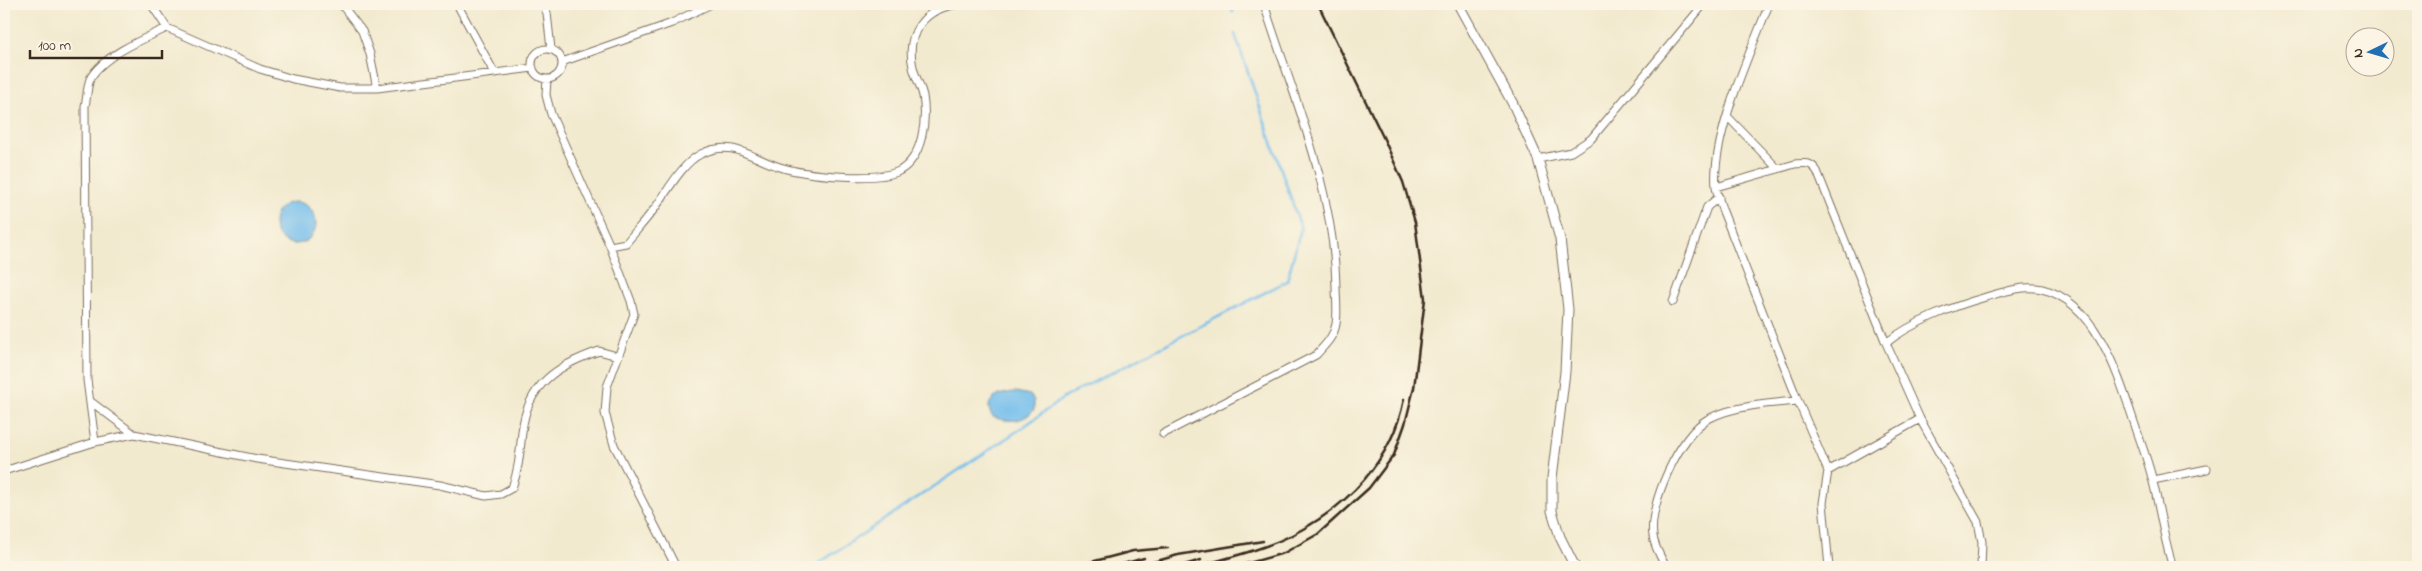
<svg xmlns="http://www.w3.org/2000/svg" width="2422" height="571" font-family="'Indie Flower',sans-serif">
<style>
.water{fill:#73beec;stroke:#577485}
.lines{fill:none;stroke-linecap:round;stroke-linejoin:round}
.stream{stroke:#73beec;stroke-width:2.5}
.minor-casing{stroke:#7b6d5c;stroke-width:9}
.tertiary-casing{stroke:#7b6d5c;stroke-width:11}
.minor{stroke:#fff;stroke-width:7}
.tertiary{stroke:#fff;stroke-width:9}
.rail{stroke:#3b2a1e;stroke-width:2.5}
</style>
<rect width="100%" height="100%" fill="#fcf5e5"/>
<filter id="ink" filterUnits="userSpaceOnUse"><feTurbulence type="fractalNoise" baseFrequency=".02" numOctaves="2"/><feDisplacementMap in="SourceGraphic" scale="10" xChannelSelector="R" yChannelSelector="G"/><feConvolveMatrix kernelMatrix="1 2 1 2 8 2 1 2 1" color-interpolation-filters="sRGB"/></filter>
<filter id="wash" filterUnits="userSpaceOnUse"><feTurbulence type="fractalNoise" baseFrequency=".0096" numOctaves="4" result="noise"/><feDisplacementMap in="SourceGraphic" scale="20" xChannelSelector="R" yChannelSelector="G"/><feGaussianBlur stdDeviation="1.12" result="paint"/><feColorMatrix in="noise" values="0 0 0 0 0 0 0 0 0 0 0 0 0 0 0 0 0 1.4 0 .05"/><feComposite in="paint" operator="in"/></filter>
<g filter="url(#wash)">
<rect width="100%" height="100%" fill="#f2eacf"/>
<path class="water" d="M274 223a21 21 0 1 1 42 0a21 21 0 1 1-42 0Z
M1016,392l14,3 4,5v10c-12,13 -26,12 -41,7 -13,-17 8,-25 23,-25z"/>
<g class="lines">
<path class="stream" d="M1230,4l3,8
M813,567l206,-137 46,-33 222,-116 14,-53 -66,-194"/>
</g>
</g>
<g filter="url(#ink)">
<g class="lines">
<g class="minor-casing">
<path id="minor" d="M151,4l16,24
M341,4l21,27 8,23 7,34
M457,4l38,70
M543,4l4,9 4,36
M1769,4c-18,47 -58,133 -53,183 1,7 4,15 6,22l76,192 30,70 -5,32 6,64
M532 64a15 15 0 1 1 30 0a15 15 0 1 1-30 0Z
M562,62l110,-39 39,-19
M547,79l-1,16 5,19 59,132 21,55 3,13 -27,73 -2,26 9,32 62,122
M1728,117l50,52
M1538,159l33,-7 20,-13 113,-135
M1716,187l79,-23c11,-1 16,-2 22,7l69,172 34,76 58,103 4,20 -1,25
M610,246l16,-3c10,-12 20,-23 29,-35 12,-16 28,-46 46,-54 32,-16 51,5 79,13 24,8 97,15 119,4 24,-13 28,-51 24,-75 -2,-10 -8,-19 -10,-29 -8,-35 12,-59 46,-63
M1673,302l34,-95 12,-10
M1886,343c26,-21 68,-37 100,-46 17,-5 37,-12 56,-8 56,13 78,92 94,139 6,18 13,36 17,54 7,28 11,58 20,85
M90,401l44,33
M1163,434l153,-79c8,-9 18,-18 20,-31 2,-12 0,-26 0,-38 -2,-98 -43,-190 -72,-282
M95,442l-8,-62 -2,-274c2,-8 2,-19 5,-27 12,-23 55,-41 77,-51l93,41 33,10 47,9h37l156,-20
M4,471l91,-29 39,-8 123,25 183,26 46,11 15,-2 11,-6c7,-19 8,-37 10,-56 5,-48 36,-67 77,-81l18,5
M1828,471l92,-52
M2153,480l54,-11
M1666,567c-5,-9 -12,-21 -13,-31 -5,-31 27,-102 55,-117 24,-13 63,-16 90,-18"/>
</g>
<g class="tertiary-casing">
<path id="tertiary" d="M1458,4l55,100 25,55 22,80 8,70 -3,63 -13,106v33l8,26 15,30"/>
</g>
<use href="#minor" class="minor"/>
<use href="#tertiary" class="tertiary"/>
<path class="rail" d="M1072,567l61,-16 35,-3
M1113,567l31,-9
M1136,567l42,-12 85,-14
M1178,567l23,-7
M1195,567c32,-9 67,-17 97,-32 55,-28 100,-74 112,-136
M1235,567l49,-14 34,-19 51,-46 25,-33 11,-31 9,-36 11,-89 -10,-77 -12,-40 -19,-43 -66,-135"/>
</g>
</g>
<rect width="2422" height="571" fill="none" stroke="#fcf5e5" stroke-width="20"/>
<g transform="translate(2370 52) rotate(265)"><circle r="24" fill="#fcf5e5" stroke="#afa495"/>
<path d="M0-4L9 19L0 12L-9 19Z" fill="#1f6fb2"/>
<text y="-8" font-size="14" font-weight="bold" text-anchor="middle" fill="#3b2a1e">N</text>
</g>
<path d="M30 50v8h132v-8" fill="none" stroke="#3b2a1e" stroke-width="2.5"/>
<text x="38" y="50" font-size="15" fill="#3b2a1e" stroke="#fcf5e5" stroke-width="4" paint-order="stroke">100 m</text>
</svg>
